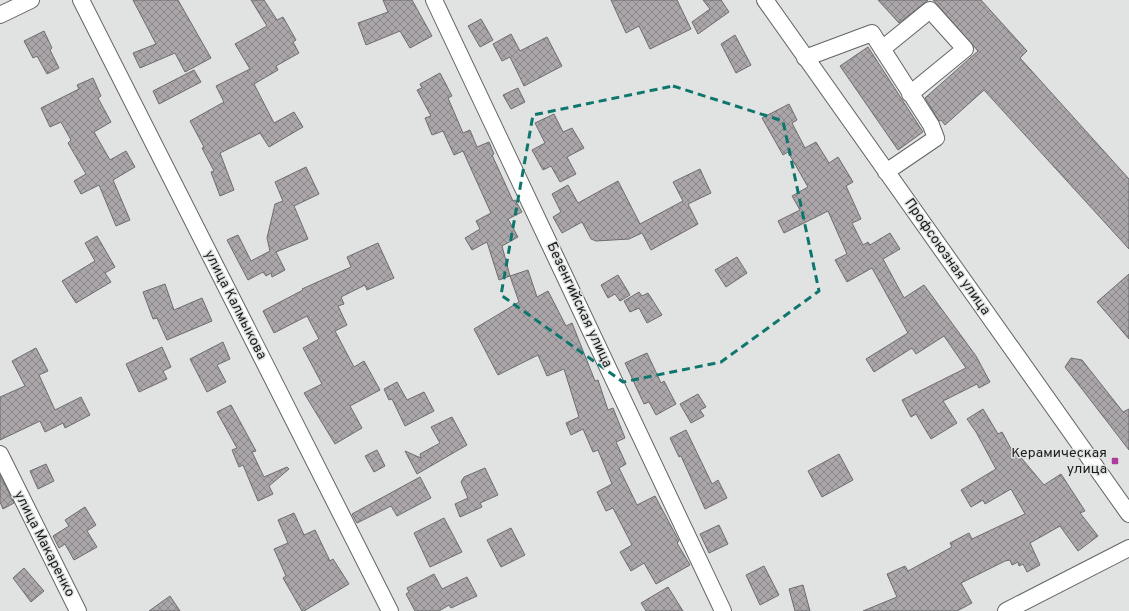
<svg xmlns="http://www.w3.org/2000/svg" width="1129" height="611" font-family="Overpass,sans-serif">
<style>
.building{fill:url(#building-cross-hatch);stroke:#6f6c6e}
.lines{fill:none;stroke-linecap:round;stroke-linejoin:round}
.minor-casing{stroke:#626563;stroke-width:18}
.minor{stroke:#fff;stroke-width:16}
.marked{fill:none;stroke:#0f766e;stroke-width:3;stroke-dasharray:8 5;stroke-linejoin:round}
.poi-dot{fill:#ac3d9b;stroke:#e0e3e1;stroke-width:1.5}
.labels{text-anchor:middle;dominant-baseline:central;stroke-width:3;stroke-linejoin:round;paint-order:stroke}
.street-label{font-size:14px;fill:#1a1b1a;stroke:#e0e3e1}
.poi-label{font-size:14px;fill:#1a1b1a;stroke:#e0e3e1;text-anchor:end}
</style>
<defs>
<pattern id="building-cross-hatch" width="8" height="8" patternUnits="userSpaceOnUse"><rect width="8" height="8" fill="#aaa6a9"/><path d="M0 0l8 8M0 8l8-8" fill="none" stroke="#8a8689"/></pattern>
</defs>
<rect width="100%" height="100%" fill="#e0e3e1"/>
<path class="building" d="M133,0h45l33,58 -26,14 -10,-19 -35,15 -7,-15 23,-9z
M251,0h13l13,20 6,-3 13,23 -3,2 6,11 -23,13 2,4 -24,14 20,39 20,-11 9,15 -34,20 -9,-14 -40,20 14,37 -14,6 -9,-24 3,-1 -12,-23 2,-1 -14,-26 34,-19 -8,-16 34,-17 -15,-25 32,-18z
M383,0h29l20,36 -22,12 -10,-17 -34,14 -8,-22 30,-11z
M611,0h66l14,29 -41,20 -11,-23 -13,7z
M703,0h18l8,12 -31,22 -6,-12 18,-13z
M878,0h50l-29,23z
M933,0h48l46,51 -7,7 109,121v70l-145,-159 -39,35 -4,-5 -2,1 -14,-23 53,-47z
M481,19l12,21 -13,7 -12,-21z
M44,31l8,17 -2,2 9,18 -12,6 -10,-18 -4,2 -9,-17z
M511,34l9,17 27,-14 15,29 -38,20 -14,-29 -8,4 -9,-17z
M735,35l16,30 -15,8 -15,-29z
M868,47l55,85 -25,18 -58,-84z
M194,70l7,12 -42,22 -6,-13z
M440,73l12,23 -4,2 15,35 7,-3 7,17 12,-5 5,12 -2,1 21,46 2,-1 7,12 -14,7 10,18 -16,9 8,30 -11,4 -12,-38 -15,8 -7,-12 15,-9 -4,-8 15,-8 -28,-62 -9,4 -11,-24 -11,4 -7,-17 6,-2 -14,-26 5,-2 -2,-4z
M93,78l8,18 -3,2 13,24 -17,10 16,28 16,-9 9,16 -22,13 17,40 -14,6 -17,-41 -18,9 -7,-13 12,-7 -18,-31 3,-3 -10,-18 -11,5 -9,-19 38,-19 -2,-4z
M518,88l7,14 -14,7 -8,-14z
M789,104l8,16 -5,3 13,25 11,-6 13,21 9,-6 15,25 -7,4 15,33 -9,4 11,22 5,-3 2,3 20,-12 10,16 -17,10 21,39 20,-13 52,71 14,26 -11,6 -2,-4 -34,17 14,22 -26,16 -15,-25 -5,3 -9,-17 64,-32 -22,-32 -28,18 -4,-6 -38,24 -8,-13 42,-26 -36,-65 -25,14 -12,-22 12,-6 -19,-43 -44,22 -6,-12 22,-11 -8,-14 16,-9 -20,-35 -5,3 -21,-37z
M554,114l9,18 9,-4 12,20 -17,9 9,17 -16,8 -9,-16 -8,4 -11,-20 13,-7 -10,-20z
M306,167l13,27 -25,12 14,33 -32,13 9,18 -13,7 -1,-4 -5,3 -3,-4 -15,8 -21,-40 11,-5 13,26 19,-10 -3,-13 8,-34 8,-3 -8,-19z
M700,169l11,24 -23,11 10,20 -47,26 -9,-17 -13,6 -33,2 -5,-2 -9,-17 -20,11 -9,-16 8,-5 -9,-18 16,-9 10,18 40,-22 22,43 43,-23 -10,-19z
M97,236l18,31 -10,6 6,9 -35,21 -14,-22 33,-20 -10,-18z
M378,243l16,35 -27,12 -2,-5 -24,12 3,7 -6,2 9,19 -12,6 19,36 10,-6 16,29 -30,16 12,22 -27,16 -31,-51 18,-9 -19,-36 16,-9 -12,-23 -33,17 -11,-22 40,-21 -1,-1 49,-22 -4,-10z
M737,257l10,16 -21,14 -11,-17z
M528,270l9,27 11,-6 18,35 6,-3 23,58 3,-1 10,30 5,-2 12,30 -9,4 10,22 -7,4 18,37 18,-9 24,45 -2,2 13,22 -34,19 -12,-21 -13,8 -11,-19 12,-7 -19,-37 -7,3 -9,-19 15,-8 -14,-34 -5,2 -10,-23 -12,6 -5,-12 13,-6 -15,-48 -17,7 -9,-21 -40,20 -24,-46 45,-27 -9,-26z
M1129,274v65l-32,-37z
M618,275l12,20 -10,6 -5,-7 -7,4 -7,-13z
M165,284l9,26 28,-12 10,23 -45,19 -10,-22 -4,1 -10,-27z
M639,292l3,4 6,-3 14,22 -15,8 -8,-15 -9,4 -6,-11z
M223,342l7,17 -13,6 9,17 -19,10 -17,-33z
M162,347l9,20 -8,4 4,8 -28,13 -13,-28z
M36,348l12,23 -9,4 16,35 26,-13 9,18 -25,13 -2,-5 -18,9 -5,-11 -40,19v-43l25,-11 -13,-25z
M647,353l14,30 3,-2 12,23 -20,11 -7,-13 -5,2 -19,-41z
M1071,358l11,2 41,52 6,-3v41l-64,-83z
M397,382l10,18 17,-8 10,19 -29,15 -13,-27 -3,1 -5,-11z
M698,394l8,13 -6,3 4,6 -13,7 -11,-19z
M231,405l25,46 -4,1 12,25 23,-10 2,2 -20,17 4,8 -15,7 -15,-36 -4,2 -7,-17 5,-2 -20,-36z
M983,409l15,25 4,-2 13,24 3,-2 26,31 17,-11 24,37 -5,2 18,23 -20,15 -18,-25 -30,17 10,22 -13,7 -4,-8 -4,2 -1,-4 -6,3 -2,-5 -5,1 -44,22 11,20 -15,8h-94l34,-14 -10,-23 18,-8 3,5 44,-24 -2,-4 19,-10 3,6 53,-25 -14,-25 -26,15 -2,-4 -12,7 -10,-17 35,-21 -20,-37 -9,-13z
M452,417l15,28 -50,29 -12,-23 16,7 -1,-4 20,-11 -9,-16z
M686,430l26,54 6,-4 9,18 -22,11 -24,-53 -2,1 -9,-19z
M377,450l8,16 -11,6 -9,-16z
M839,454l14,26 -31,17 -14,-26z
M46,464l8,17 -16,8 -8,-18z
M485,468l13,27 -18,8 2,4 -22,10 -5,-13 13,-6 -7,-16 3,-5z
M0,475l14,28 -11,6 -3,-7z
M420,477l11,21 -34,18 -6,-10 -34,17 -5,-9z
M85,507l11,18 -9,6 10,16 -23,13 -9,-16 -6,4 -6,-12 16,-10 -4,-6z
M294,513l10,22 11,-5 15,31 3,-2 16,25 -45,27h-2l-19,-33 3,-2 -12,-27 14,-6 -10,-23z
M444,518l18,34 -32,15 -16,-34z
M719,525l9,19 -19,9 -9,-19z
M511,528l14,27 -24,12 -14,-27z
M764,566l15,29 -19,10 -14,-30z
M24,568l20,23 -13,11 -18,-24z
M434,574l8,15 25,-12 10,19 -26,12 -2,-3 -10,6h-24l-9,-17 3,-2 -2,-4z
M803,585l7,26h-15l-6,-22z
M668,587l15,24h-37l-5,-8z
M170,596l10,15h-31z"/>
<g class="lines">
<g class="minor-casing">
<path id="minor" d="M81,0l309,611
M434,0l289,611
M765,0l364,514
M0,15l31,-15
M882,49l48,-39 35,39 -55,45
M805,58l67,-25 59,92 5,13 -50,34
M0,454l78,157
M1006,611l123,-63"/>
</g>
<use href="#minor" class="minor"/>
</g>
<path class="marked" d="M673,86l110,35 36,170 -98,71 -98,20 -122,-87 32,-180z"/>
<rect class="poi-dot" x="1111" y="457" width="8" height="8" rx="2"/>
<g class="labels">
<g class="street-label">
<text transform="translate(947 257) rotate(55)">Профсоюзная улица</text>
<text transform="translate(235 305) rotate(63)">улица Калмыкова</text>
<text transform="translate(579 305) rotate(65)">Безенгийская улица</text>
<text transform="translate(44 544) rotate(63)">улица Макаренко</text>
</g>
<g class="poi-label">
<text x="1107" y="453">Керамическая<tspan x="1107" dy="16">улица</tspan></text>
</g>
</g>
</svg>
